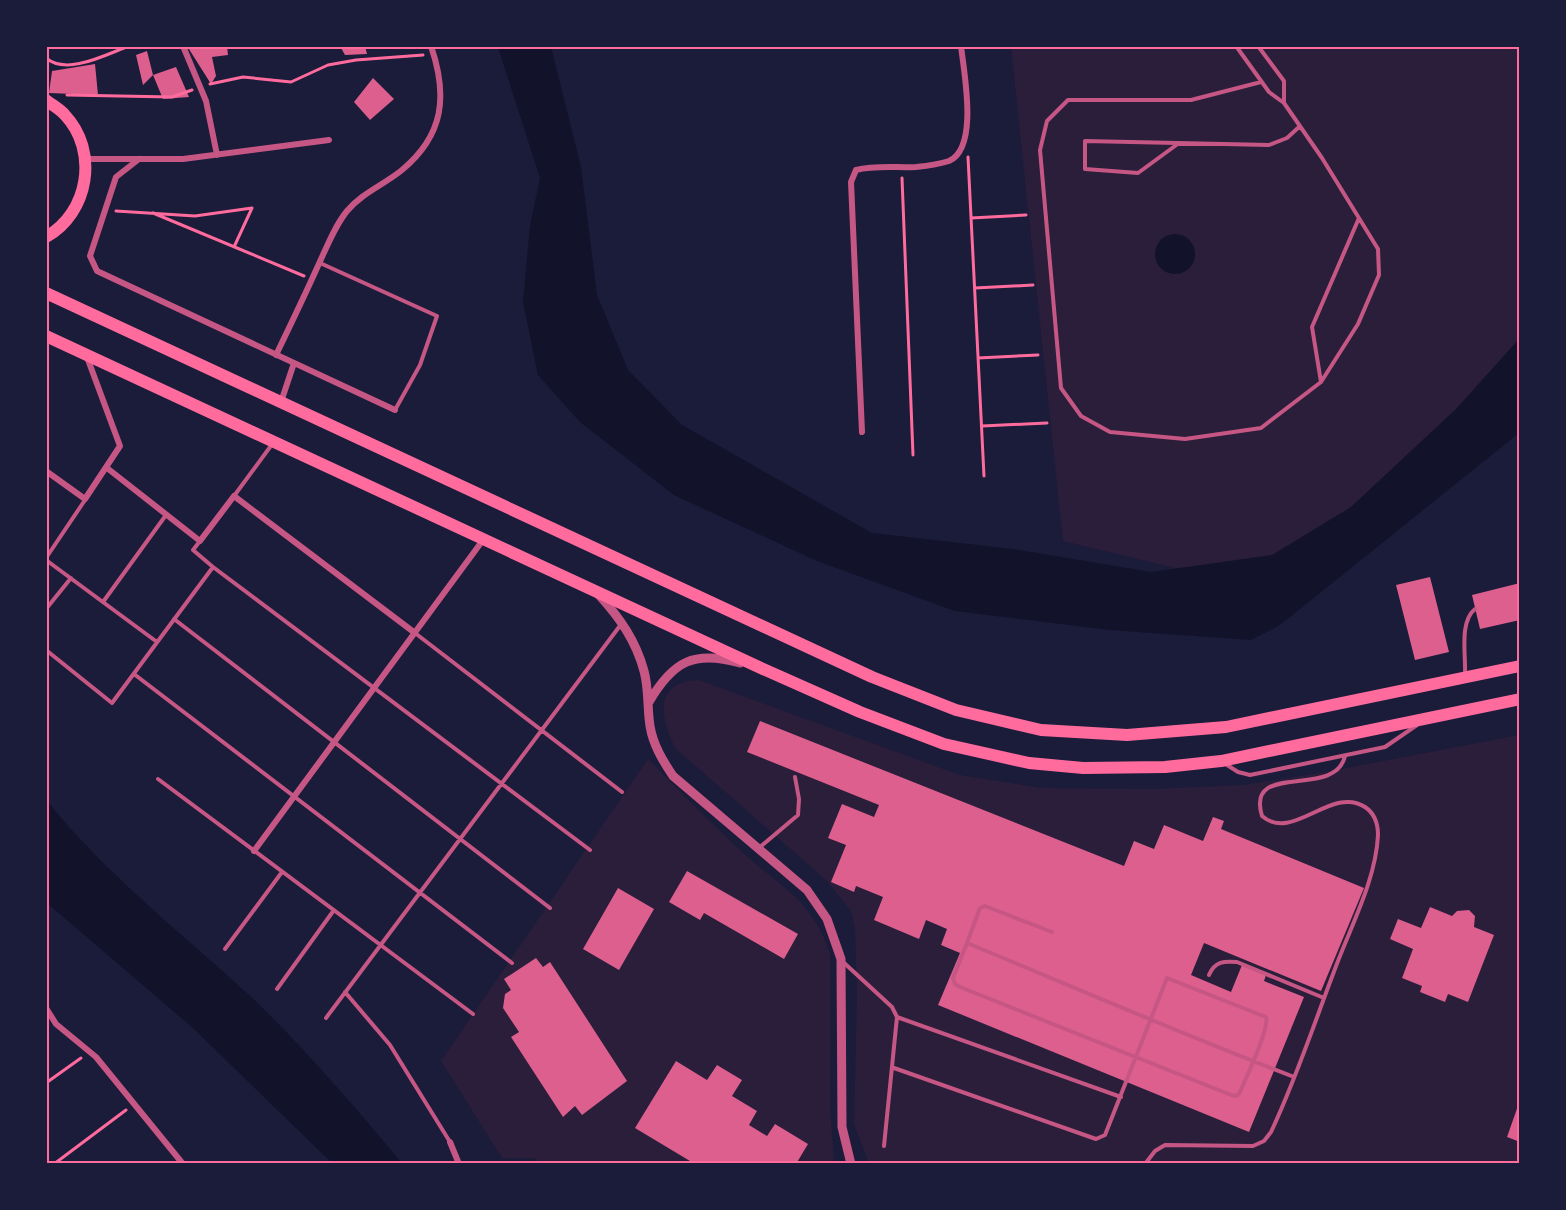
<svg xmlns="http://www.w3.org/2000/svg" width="1566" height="1210" font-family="'Roboto Serif',serif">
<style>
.green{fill:#2a1e3b}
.water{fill:#12122b}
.building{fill:#dd5f8e}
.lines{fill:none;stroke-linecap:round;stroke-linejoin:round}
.path{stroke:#ff6b9d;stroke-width:3}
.service{stroke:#c65784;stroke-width:4}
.minor{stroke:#c65784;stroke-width:6}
.tertiary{stroke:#c65784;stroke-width:9}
.trunk{stroke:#ff6b9d;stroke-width:12}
.neatline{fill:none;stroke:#ff6b9d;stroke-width:2}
</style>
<rect width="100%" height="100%" fill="#1b1b3a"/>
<path class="green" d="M1011,47h508v323l-162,152 -140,56 -154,-37z
M699,680l261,95 81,13 113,1 90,-4 82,-13 193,-37v428h-650l-15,-39 3,-132 -2,-63 -4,-18 -25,-31 -151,-132c-15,-31 -22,-66 24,-68z
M648,759c30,30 60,61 91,90 39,37 74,50 91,105v151l4,58h-38l-21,-39 -8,12 -18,-11 8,-14 -25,-15 9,-16 -24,-15 -10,15 -31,-19 19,102 -156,1 -5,-6h-32l-61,-97z"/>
<path class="water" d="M498,47h53l30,120 16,128 31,75 54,55 190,108 141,16 138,23 121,-17 79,-48 105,-98 63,-70v94l-239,192 -29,15 -141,-10 -155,-19 -138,-50 -143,-66 -94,-73 -42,-47 -15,-73 7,-76 10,-48z
M1155 254a20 20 0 1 1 40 0a20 20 0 1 1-40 0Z
M47,801c58,72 133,131 201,193 55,52 105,111 154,169h-70l-139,-135 -146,-125z"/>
<path class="building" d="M187,46h40l1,9 -16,2 4,19 -5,8z
M340,46h25l2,8 -22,1z
M147,51l6,24 -10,10 -7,-30z
M95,64l3,31 -49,-2 3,-22z
M176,67l13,30 -26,2 -10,-24z
M373,78l21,21 -24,21 -16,-18z
M1430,577l19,75 -34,8 -19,-75z
M1520,583v37l-40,9 -8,-34z
M760,721l364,145 10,-25 20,8 10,-24 39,16 10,-24 11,4 -3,8 143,59 -43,103 -117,-48 -13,32 40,17 11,-27 24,10 -2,6 40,16 -55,135 -311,-127 22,-52 -19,-8 6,-16 -21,-9 -7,19 -45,-19 9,-23 -27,-11 -2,6 -23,-10 15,-37 -18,-7 14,-34 32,13 5,-12 -132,-53z
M687,871l111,63 -14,25 -80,-46 -4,7 -31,-18z
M618,888l36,21 -35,61 -36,-21z
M1430,907l22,9 5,-5 12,-1 6,6 -1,11 20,8 -26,67 -20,-8 -3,8 -25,-10 2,-6 -20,-8 11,-29 -23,-10 8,-20 23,9z
M536,958l7,9 7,-5 77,119 -45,34 -7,-9 -12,11 -52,-80 8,-5 -16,-24 2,-14 6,-4 -7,-11z
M676,1061l31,19 10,-15 25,15 -10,16 25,15 -8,14 18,11 8,-12 33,20 -12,20h-101l-60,-36z
M1519,1103h1v39l-13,-5z"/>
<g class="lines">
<path class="path" d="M46,58c21,18 61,-4 83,-12
M210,84l33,-7 48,5 37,-17 28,-5 67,-5
M67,95l105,2 20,-7
M968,157l16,319
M902,178l11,277
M116,211l79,5 57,-8
M153,213l151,63
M971,218l55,-3
M234,247l18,-39
M975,288l58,-3
M978,358l60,-3
M982,426l65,-3
M46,1083l35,-25
M54,1164l72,-54"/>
<path class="service" d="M1236,46l33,46 15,11 38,55 56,91 1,26 -21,49 -37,58 -60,46 -76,11 -75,-7 -29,-16 -20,-28 -21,-238 7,-29 21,-21h123l70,-18
M1258,46l26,35v21
M1179,143l-41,30 -53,-4v-28l184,4 18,-7 12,-11
M320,263l117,53 -17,49 -25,45
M1321,382l-9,-55 47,-109
M234,496l39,-53
M200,541l-7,9 20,17 377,283
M46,558l39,-58
M46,560l111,82
M103,602l63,-87
M46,609l25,-31
M174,619l376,289
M415,633l207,159
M46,650l66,53 101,-136
M134,674l378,289
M1465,674c1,-19 -6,-52 10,-65
M1224,763l14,9 12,3 135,-28 32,-22
M158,779l315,235
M760,847l38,-32 1,-16 -4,-22
M967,943l13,-35 5,-2 67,26
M225,949l57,-77
M842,961l50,46 5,10 -13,129
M1209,975c6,-14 15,-14 28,-13l87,36
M277,989l57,-79
M345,992l45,53 60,97
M897,1017l224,80
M326,1018l296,-395
M894,1068l202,71 9,-4 62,-157 99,39c4,11 -20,61 -26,75l-3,4 -6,-1 -271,-108 -5,-3 -2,-6 14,-35c109,45 217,92 327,134
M1145,1164l10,-13 10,-6 88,1 11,-5 7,-9c26,-55 45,-114 67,-171 15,-39 38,-83 40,-126 0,-11 -4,-22 -13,-28 -34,-22 -72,36 -103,9 -17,-56 73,-16 83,-60"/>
<path class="minor" d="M183,46l23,55 11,54
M85,159h98l146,-19
M139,159l-23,18 -26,79 7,15 298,139
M276,355c14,-29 28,-58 41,-87 9,-19 17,-41 30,-57 15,-18 38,-27 55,-41 42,-35 46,-74 29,-124
M281,402l13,-39
M862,432l-11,-250 5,-12c20,-5 40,-2 60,-3 10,-1 24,-3 33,-6 30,-13 15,-88 12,-115
M107,468l93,73 34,-45 181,137
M46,471l39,28 35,-53 -33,-89
M254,851l229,-311
M46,1008l10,16 40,33 87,107
M450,1142l9,22"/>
<path class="tertiary" d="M599,595c21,23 37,46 45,76 5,18 3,36 6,55 3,19 13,35 23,50l134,114 20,29 14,40 1,168 9,37
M649,702c24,-41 45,-52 91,-39"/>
<path class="trunk" d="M46,100c6,5 14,9 19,15 34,36 24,98 -19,122
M46,293l826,384 84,33 85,20 86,5 99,-8 294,-61
M46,336l717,333 97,43 84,32 85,19 54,5 82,-1 56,-6 299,-62"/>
</g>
<rect width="1566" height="1210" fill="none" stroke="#1b1b3a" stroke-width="96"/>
<rect x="48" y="48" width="1470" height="1114" class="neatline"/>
</svg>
